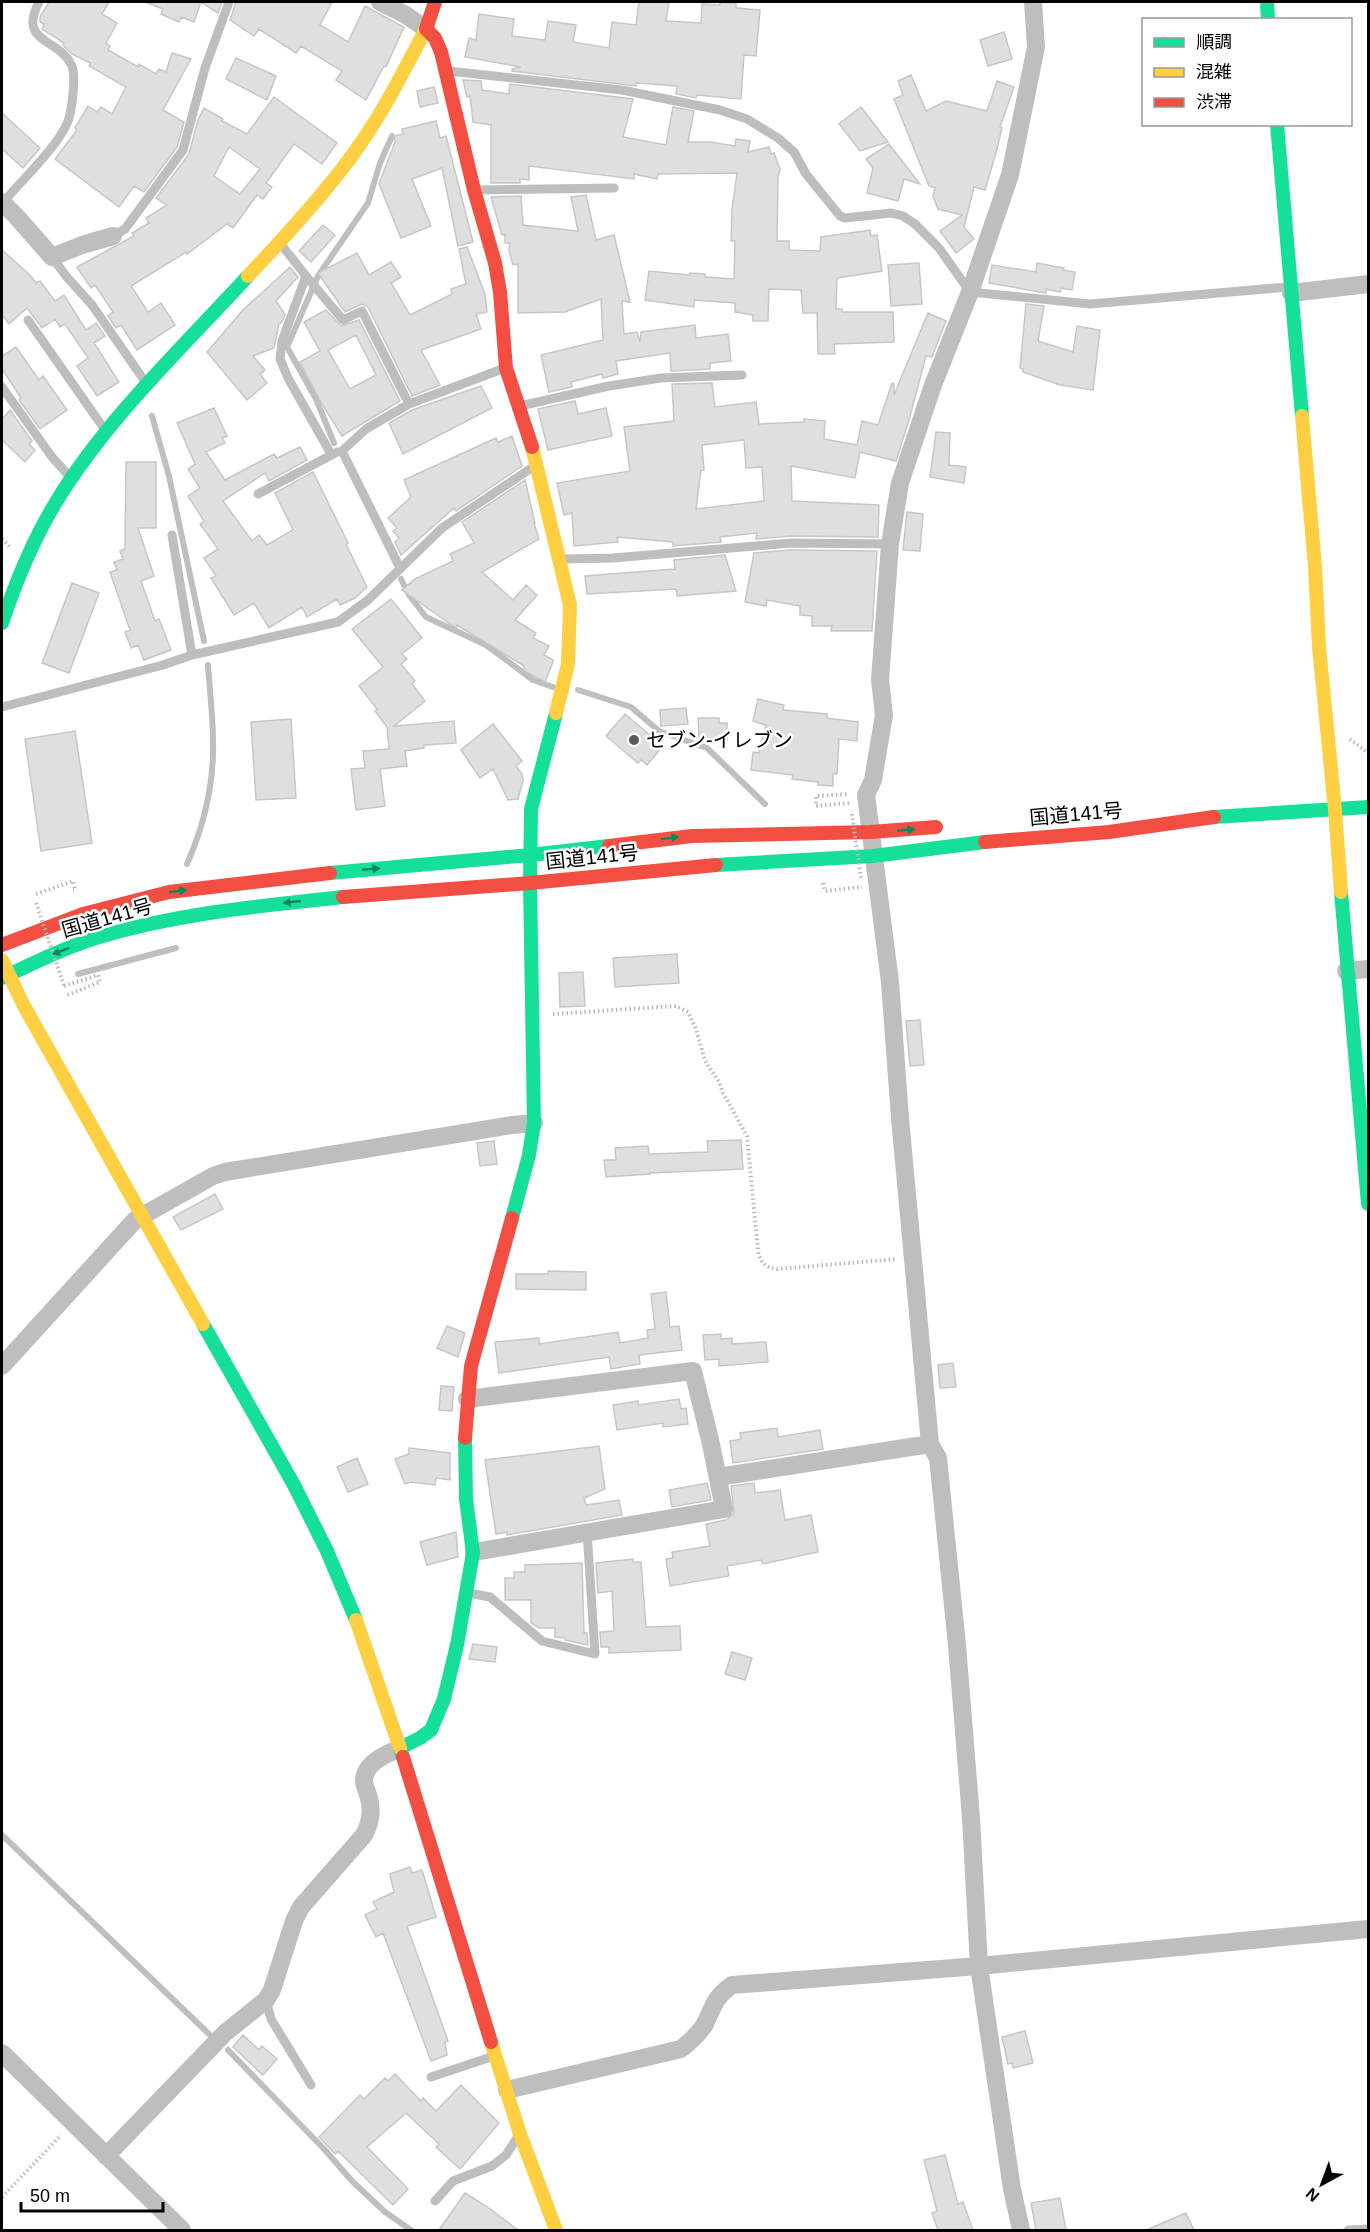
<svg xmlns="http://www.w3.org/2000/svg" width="1370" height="2232" font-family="Arial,'Noto Sans JP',sans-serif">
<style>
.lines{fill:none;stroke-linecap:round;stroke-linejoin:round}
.stream{stroke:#bfbfbf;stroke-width:6}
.building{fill:#dfdfdf;stroke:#c7c7c7;stroke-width:1.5;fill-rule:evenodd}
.path{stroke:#b9b9b9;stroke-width:4;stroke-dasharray:1.5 3;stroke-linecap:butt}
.lane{stroke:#bebebe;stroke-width:9}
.street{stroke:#bebebe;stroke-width:18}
.fast{stroke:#16e098;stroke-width:14}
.slow{stroke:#ffcf43;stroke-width:14}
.jam{stroke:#f24e42;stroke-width:14}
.path-bridge{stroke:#b9b9b9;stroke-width:4;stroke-dasharray:1.5 3;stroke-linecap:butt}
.oneway{fill:#0d865b}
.poi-dot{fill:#595959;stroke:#fff;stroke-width:2}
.labels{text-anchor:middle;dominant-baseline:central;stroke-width:5;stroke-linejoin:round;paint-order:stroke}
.poi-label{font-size:20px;fill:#000;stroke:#fff;text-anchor:start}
.street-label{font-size:20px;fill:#000;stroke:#fff}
</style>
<rect width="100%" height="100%" fill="#fff"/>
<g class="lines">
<path class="stream" d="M152,416l17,60 35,165
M334,443l-18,-44 -29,-52 31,-71 50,-73 12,-40 12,-27
M401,579l8,16 17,22 60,28 47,35 20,7
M578,690l53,17 28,24 48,17 58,56
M187,864c15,-34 25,-73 26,-110 1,-29 -3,-60 -5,-89
M78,974l98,-26
M2,1835l208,200
M228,2050l97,100 27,31 33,31 26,18"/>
</g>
<path class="building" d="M49,2h60l-7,12 15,9 -11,20 4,3 -2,4 30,17 1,-3 17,10 3,-5 7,3 6,-19 19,6 -28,51 21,12 -7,25 -33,45 -10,-6 -15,21 -64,-48 22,-29 -2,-2 13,-22 9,6 4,-5 11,7 14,-27 -37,-21 1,-3 -18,-9 -9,-9 1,-2 -22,-14 2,-5 -4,-2v-5z
M145,2h77l-4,11 -17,-11 -7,20 -13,-5 -2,5 -18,-8 2,-5z
M236,2h96l-12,23 28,17 17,-36 39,21 -18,40 -2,-1 -18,34 -30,-20 6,-9 -41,-25 -5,7 -37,-24 -5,7 -24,-16z
M639,2h30l-3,19 35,2 1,-19 18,1v-3l16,1v5l24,2 -4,46 -12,-1 -3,44 -44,-4 -1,3 -20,-4 1,-8 -40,-3 -1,3 -124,-15v-2l9,-2 -56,-10 4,-19 7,2 3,-26 35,5 -2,17 33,4 3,-19 28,4 -3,17 36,6 3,-26 24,3z
M1004,32l8,27 -24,7 -8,-26z
M236,58l40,18 -9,24 -41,-21z
M911,75l15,36 20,-10 41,10 10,-30 17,6 -14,40 2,1 -5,21 -12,41 -11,-3 -10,40 10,12 -18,14 -16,-22 22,-16 -24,-6 -5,-13 2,-8 -6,-2 -35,-87 9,-4 -5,-14z
M463,80l18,1 1,9 27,4 1,-10 123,15 -10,38 43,8 7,-38 21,4 -6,31h22l25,4 1,-7 14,2 -2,11 21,-5 2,7 3,-1 6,16 -2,8 -1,64h12v9l31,1 1,-14 49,-7 1,6 6,-1 5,36 -45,7 -1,31h6v3h51l1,30 -60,2 1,10h-17l-1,-41h-14l-2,-23 -32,-1 -1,32h-15v-6l-18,-3v-9l-41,-3v7l-49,-7 4,-29 40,4 1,-2 15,1v3l29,2 1,-38h-4l1,-32 5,-36 -79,1 -1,5 -23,-5v5l-105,-13v14l-9,-1v4h-29v-58l-18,-3 -3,-26 -3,1z
M434,87l4,16 -18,4 -3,-16z
M274,97l63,46 -15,21 -28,-20 -28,39 6,4 -9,12 -6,-4 -24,33 -6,-4 -40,30 -1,-2 -55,34 17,26 13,-9 14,22 -38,25 -16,-25 -5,3 -8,-12 5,-4 -18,-27 -4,3 -14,-21 57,-31 -2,-3 17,-10 -3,-5 21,-13 -11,-7 33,-44 9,-34 6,-12 19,11 -1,2 25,13zM229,147l31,22 -20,25 -26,-18z
M861,107l27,35 -28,9 -21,-27z
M2,113l38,35 -17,20 -21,-19z
M436,121l4,17 6,-2 27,106 -15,4 -16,-78 -30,11 19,47 -30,12 -22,-54 16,-42 -1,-6 9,-2 -1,-5z
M889,144l31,40 -16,-5 -6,22 -31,-8 6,-25 -7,-9z
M586,195l10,45 18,-5 16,67 -8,-1 2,33 13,-2 3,10 1,-10 54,-7 1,13 32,-4 3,27 -21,2v6l-39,2 -1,-18 -54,8 2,13 -15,4 -1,-4 -31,8 1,5 -23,5 -8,-37 62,-15 -2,-41 -36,13 -47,1v-49l-5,1 -4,-14 1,-8h-5v-9l-3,1 -11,-38 30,-1 2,29 55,6 -7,-34z
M323,225l12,10 -24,27 -12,-11z
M467,247l18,47 2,18 -11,2 5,15 -60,21 19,35 -28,11 -44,-89 -6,-3 -17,8 -27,-39 39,-20 12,22 22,-13 10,15 -10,6 19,32 42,-21 -1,-5 15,-5 -7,-35z
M2,250l28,25 6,8 4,-2 15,20 9,-6 22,35 10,-7 9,13 -11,7 25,39 -22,14 -20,-30 11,-8 -23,-34 -5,3 -5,-8 -13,9 -15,-20 -18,16 -7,-9z
M919,263l3,41 -31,2 -3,-41z
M1037,263l27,5 -1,2 12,2 -3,18 -11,-2 -1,4 -14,-3v4l-57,-10 3,-18 44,7z
M290,267l8,10 -22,24 9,13 -3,8 -3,2 -5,24 -21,8 12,14 -5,4 7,9 -20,17 -40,-48 36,-42z
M1026,304l18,2 -6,35 35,11 4,-26 23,4 -7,60 -33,-5 -37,-13v-3l-3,-1z
M326,310l15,16 18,-6 41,81 -58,35 -20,-32 -22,-42 20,-11 -16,-29zM356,335l20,40 -26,14 -22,-39z
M928,313l18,8 -14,36 -6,-1 -17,64 -13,41 -36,-9 -5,26 -64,-12 1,35 87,4 -1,32 -87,-1 -35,3 1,-6 -37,4 1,5 -48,4v-4l-56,-5 1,5 -44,4 -2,-33 -8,2 -7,-32 73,-12 -6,-44 50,-6 -2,-37 40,-1 3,24 41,-5 3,22 45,-2v-3l21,2 -1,18 33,6 5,-24 16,4 14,-42 2,1v11zM744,440l2,28 16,-1 2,34 -68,8 5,-39h3l-2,-25z
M16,347l23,33 4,-4 24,34 -27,19 -21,-29 2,-2 -19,-29v-13z
M481,386l11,22 -89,46 -14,-31 23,-13z
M575,401l3,13 28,-6 6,28 -64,14 -10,-41z
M214,408l13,28 -5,2 3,5 -19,9 19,28 49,-26 3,4 23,-11 7,13 -38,21 -4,-8 -42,28 29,40 7,-6 8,10 26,-15 -18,-37 38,-21 35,71 -2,1 21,43 -12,11 -15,7 -3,-6 -30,18 -5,-10 -33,21 -15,-25 -20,12 -23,-37 5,-2 -12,-18 14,-9 -18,-25 4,-3 -16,-25 12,-8 -12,-19 7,-5 -18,-41z
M10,410l22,31 -3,3 6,6 -10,12 -23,-22v-21z
M936,432l14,1 -1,32 17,2 -2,16 -34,-6z
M512,436l10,30 -66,45 -2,-3 -53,47 -6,-13 4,-4 -6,-7 4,-3 -9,-10 23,-21 -7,-17 92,-42 2,4z
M126,462h30v66h-18l16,48 -13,5 14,40 4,-2 12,31 -27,10 -6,-15 -7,3 -6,-16 5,-2 -20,-58 7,-2 -3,-8 9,-3 -3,-8 5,-2z
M525,480l10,43h-1l5,16 -57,33 31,28 13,-15 11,10 -22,25 21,13 -3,5 16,8 -5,9 9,5v2l-8,20 -21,-11v-5l-67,-41 -1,3 -54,-38 13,-11 38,-18 -3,-7 24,-11 -12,-21z
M907,512l16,2 -3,37 -17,-1z
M791,550l86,1 -5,80h-41l1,-5h-20v-10l-12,-1v-9l-33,-6 -1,6 -21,-4 9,-49z
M725,555l11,36 -59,5 -1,-7 -89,5 -2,-18 90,-7 -1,-9z
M72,583l27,10 -30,80 -27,-10z
M391,599l31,39 -20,16 5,5 -6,5 14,17 -3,3 13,17 -31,25 60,-5 2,22 -32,2v3l-19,3 2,15 -27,3 5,37 -29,4 -5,-41 14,-1 -2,-17 26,-2 -2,-22 -12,-16 2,-2 -18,-23 24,-19 -31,-38z
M758,699l26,6 -1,5 44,4v4l31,4 -1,19 -18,-2 -2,35h-4v12l-15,-1v-3l-26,-3 1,-4 -42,-5 2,-18 6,1 7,-28 -13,-4z
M686,708l2,16 -27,2 -1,-16z
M625,714l38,32 -16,19 -6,-5 -3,3 -32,-27z
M698,718h21v5h8v17h-28z
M291,719l5,79 -40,2 -5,-78z
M493,724l29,37 -6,5 6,8 1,7 -5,18 -10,1 -15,-31 -13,9 -19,-28z
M75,731l17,112 -51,8 -16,-112z
M677,954l2,29 -64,4 -2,-29z
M583,972l2,34 -25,1 -1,-34z
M920,1020l4,45 -14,1 -4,-45z
M741,1140l2,29 -93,4v1l-44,3 -2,-17h12l-1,-12 33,-2 1,8 59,-2 -1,-11z
M494,1141l3,23 -17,2 -3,-23z
M215,1194l8,15 -42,21 -8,-13z
M548,1271l38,1v18l-70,-1v-15h32z
M666,1292l4,35 9,-1 3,24 -43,5 1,9 -29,5 -2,-12 -110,16 -4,-31 44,-4v6l79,-12 2,11 28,-5 -1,-8 8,-1 -4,-35z
M447,1326l18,7 -7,24 -21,-9z
M721,1334v5l11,-1v6l34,-2 2,20 -49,4v-7l-14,1 -2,-25z
M953,1363l3,24 -16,1 -2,-23z
M441,1386l13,1 -2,24 -13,-1z
M679,1399l2,10 5,-1 2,16 -25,3v-4l-46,7 -4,-25 25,-4v4z
M777,1428l1,9 42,-7 3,19 -90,14 -3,-22 11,-2 -1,-6z
M599,1446l6,43 -21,9 2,7 33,-5 3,15 -115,20v-3l-11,2 -11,-74z
M409,1448l41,5v27l-14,-2 -1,7 -24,-3 -6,2 -10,-25 14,-5z
M357,1458l11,26 -20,8 -11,-25z
M707,1483l4,17 -39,7 -3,-17z
M754,1483l1,10 25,-3 5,30 26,-5 7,37 -55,12 -2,-4 -34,6 2,10 -59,10 -4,-27 7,-1 -1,-6 38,-6 -4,-22 20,-4 8,-7 -3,-27z
M456,1532l2,25 -31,8 -7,-23z
M633,1559v3h8l5,65 34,-1 1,24 -72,3v-6h-8l-1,-15 14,-1 -2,-40 -14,2 -2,-30z
M582,1563l2,70h3l1,12 -23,-5v-2l-10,-1v-9h-16l-8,-5v-23h-26v-22h9v-6h11v-7z
M473,1644l24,3 -2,15 -26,-3z
M732,1652l20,6 -7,22 -20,-6z
M410,1867l2,6 10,-3 14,47 -29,9 41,115 -3,1 2,13 -16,6 -48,-128 -7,4 -11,-22 12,-6 -4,-7 21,-10 -4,-18z
M1025,2031l8,32 -20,5 -1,-5 -4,1 -6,-27z
M243,2035l16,15 3,-4 15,13 -14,16 -30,-28z
M395,2074l26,27 2,-3 13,13 25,-26 38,38 -39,46 -24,-22 3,-3 -33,-31 -39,34 41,42 -15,16 -55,-54 -3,3 -16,-17 41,-42 4,4 21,-21 3,3z
M945,2155l13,49 5,-2 10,28h-35l-6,-17 5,-2 -13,-51z
M465,2193l21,13 32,24h-79z
M1060,2198l6,32h-30l-5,-27z
M1186,2213l8,17h-48z"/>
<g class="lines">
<path class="path" d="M2,539l8,8
M1350,739l18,14
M849,803l-33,3v-10l33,-2
M823,883l2,8 37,-4
M36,894l37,-13 2,9h-2
M64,986l34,-11 2,7 -35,14
M553,1014l123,-8 12,6 8,17 9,32 14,21 4,11 24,43 11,115c3,12 6,16 19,18l120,-10
M2,2197l59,-62"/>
<path class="lane" d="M449,71l173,19 98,20 27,9 31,19 16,14 12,22 34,42 5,2 46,-5 12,3 12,8 24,24 31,44 120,12 198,-17
M476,190l138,-2
M5,206l2,-8c17,-20 52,-53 61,-77 4,-11 8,-43 4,-55 -13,-29 -55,-22 -33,-64
M113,236l12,-7 58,-79 22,-82 24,-66
M280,243l26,33 -24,65 -2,18 8,19 43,76
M52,257l14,19 26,29 54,78
M306,276l37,44 19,-9 47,93
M28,320l77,110
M2,387l50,70 18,20
M520,406l89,-20 52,-8 81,-3
M258,494l79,-42
M172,535l20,120
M563,559l50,-1 178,-15 99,1
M400,568l-58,-117 24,-22 43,-25 96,-36
M2,707l161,-42 29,-10 146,-33 30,-22 74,-72 94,-63
M469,1593l21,4 52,44 53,13 -8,-123
M266,2000l5,19 40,66
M431,2077l63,-21
M435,2201l18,-20 39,-15 14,-11 11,-17
M1348,2230l20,-1"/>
<path class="street" d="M380,2l26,13 20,14
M2,202l14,14 36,41 30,-12 31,-9
M1291,293l77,-9
M1346,971l22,-2
M2,1366l133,-146 78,-44 12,-4 287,-47 22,-2
M467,1399l226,-28 18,73 13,65 -250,43
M718,1477l212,-33
M2,2053l180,177
M507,2090l174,-41c10,-8 18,-15 24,-25 9,-19 9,-26 27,-39l247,-19 389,-37
M106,2156l119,-123 41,-33 6,-10 22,-69 7,-14 63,-72c7,-13 9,-26 4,-40 -1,-4 -4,-10 -4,-14 0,-18 22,-27 36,-33
M1021,2230l-9,-41 -33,-223 -8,-148 -14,-173 -19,-187 -8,-14 -30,-326 -10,-136 -24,-187 7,-15 11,-65 -4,-35 10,-136 10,-61 33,-98 37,-93 40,-117 26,-128 -3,-45"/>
<path class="fast" d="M1267,2l1,18
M1277,124l25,292
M2,623c14,-42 31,-83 54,-121 51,-84 126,-154 192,-226
M1214,817l154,-10
M716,865l157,-9 112,-14
M330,873l200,-18 79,-9
M1341,892l27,312
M2,978c32,-15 64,-31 97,-41 80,-24 162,-31 244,-40
M512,1218l17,-63 5,-32 -4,-240 1,-74 25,-96
M203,1324l91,161 33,66 29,69
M403,1757l-3,-9 20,-10 11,-8 13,-31 13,-54 16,-92 -7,-54 -1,-61"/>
<path class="slow" d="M248,276c36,-38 72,-77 103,-119 30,-40 52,-85 75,-128
M1302,416l13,151 4,80 16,163 6,82
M532,447l38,158 -2,59 -12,49
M2,960l22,46 179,318
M356,1620l44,128
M491,2042l29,92 36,96"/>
<path class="jam" d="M435,2l-9,27 9,9 6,14 33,138 21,73 5,29 6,76 26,79
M985,842l124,-10 105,-15
M609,846l83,-10 178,-4 66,-5
M343,897l187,-14 186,-18
M2,945l81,-31 86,-22 161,-19
M465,1438l6,-72 41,-148
M403,1757l88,285"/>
<path class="path-bridge" d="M852,814l9,64
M36,903l28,83"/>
</g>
<defs><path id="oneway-solid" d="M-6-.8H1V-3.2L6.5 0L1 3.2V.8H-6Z" transform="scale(1.5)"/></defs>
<g class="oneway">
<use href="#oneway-solid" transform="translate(906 830) rotate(-4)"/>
<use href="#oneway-solid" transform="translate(670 838) rotate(-7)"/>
<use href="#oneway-solid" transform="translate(371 869) rotate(-5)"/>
<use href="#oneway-solid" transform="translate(178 891) rotate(-7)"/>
<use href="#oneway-solid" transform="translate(292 902) rotate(174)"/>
<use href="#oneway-solid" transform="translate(61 951) rotate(159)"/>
</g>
<circle class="poi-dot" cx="634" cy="740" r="6"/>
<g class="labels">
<g class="poi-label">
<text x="646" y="740">セブン-イレブン</text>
</g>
<g class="street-label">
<text transform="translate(1076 814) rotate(-5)">国道141号</text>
<text transform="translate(592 857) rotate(-6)">国道141号</text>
<text transform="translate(107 918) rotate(-16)">国道141号</text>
</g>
</g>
<rect width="1370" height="2232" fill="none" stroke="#000000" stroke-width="6"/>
<rect x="1142" y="18" width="210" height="108" fill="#ffffff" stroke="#999999" stroke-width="1.5"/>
<rect x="1154" y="38" width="30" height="9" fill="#16e098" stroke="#999999" stroke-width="1.5"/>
<text x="1196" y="48" font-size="18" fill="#000000">順調</text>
<rect x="1154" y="68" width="30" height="9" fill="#ffcf43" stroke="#999999" stroke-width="1.5"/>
<text x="1196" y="78" font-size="18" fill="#000000">混雑</text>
<rect x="1154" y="98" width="30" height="9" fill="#f24e42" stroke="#999999" stroke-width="1.5"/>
<text x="1196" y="108" font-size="18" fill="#000000">渋滞</text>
<g transform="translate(1322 2184) rotate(221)" stroke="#ffffff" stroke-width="4.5" paint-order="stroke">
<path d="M0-4.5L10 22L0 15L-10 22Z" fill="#000000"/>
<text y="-9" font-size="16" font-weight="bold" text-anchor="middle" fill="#000000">N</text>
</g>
<path d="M21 2202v9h142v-9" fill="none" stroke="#000000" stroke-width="3"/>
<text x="30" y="2202" font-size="18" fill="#000000" stroke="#ffffff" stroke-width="4.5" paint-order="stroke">50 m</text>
</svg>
